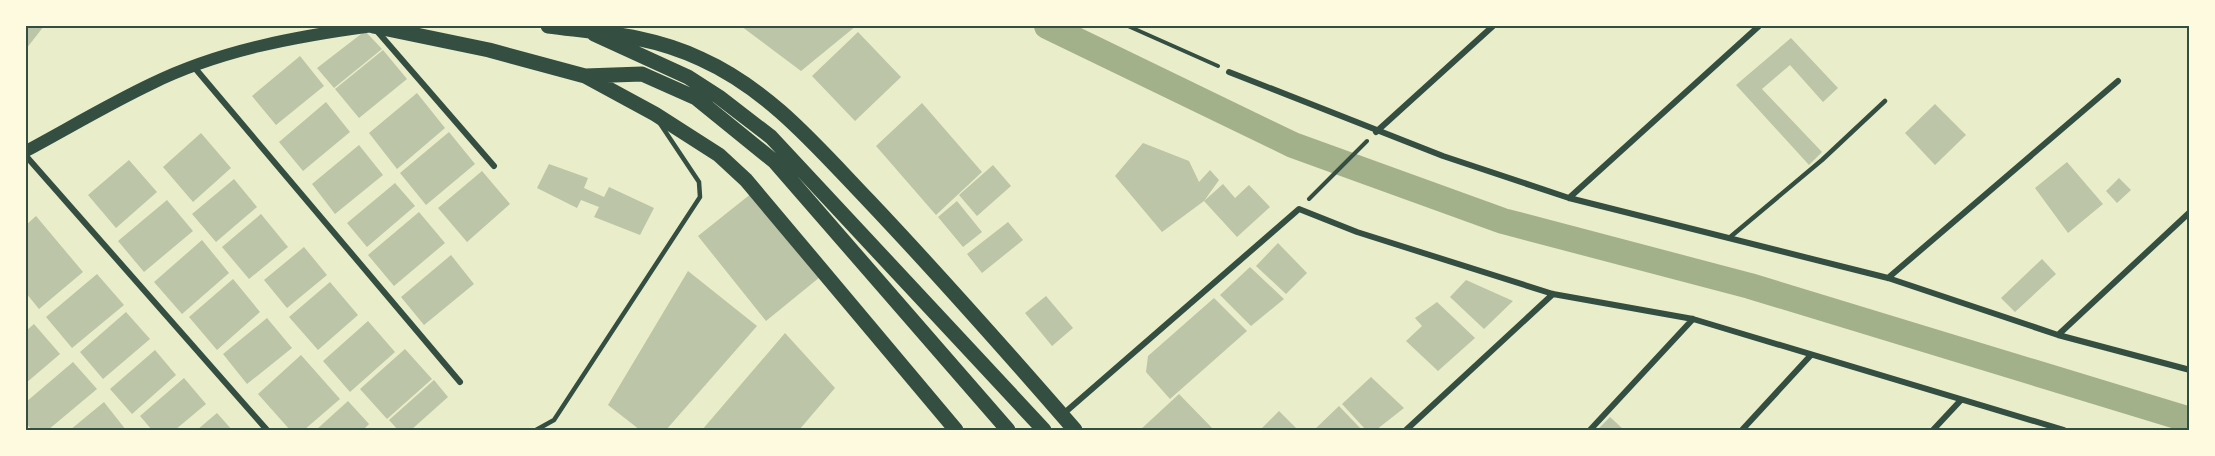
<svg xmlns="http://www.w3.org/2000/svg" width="2215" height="456" font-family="'Varela Round',sans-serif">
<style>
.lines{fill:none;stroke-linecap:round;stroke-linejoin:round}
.canal{stroke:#a3b18a;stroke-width:26}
.building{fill:#bcc5a7}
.path{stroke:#344e41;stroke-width:4}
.service{stroke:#344e41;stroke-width:4.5}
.minor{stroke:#344e41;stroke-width:6}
.secondary{stroke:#344e41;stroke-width:12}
.primary{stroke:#344e41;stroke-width:15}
.neatline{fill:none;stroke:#344e41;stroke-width:2}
</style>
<rect width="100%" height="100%" fill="#e9edc9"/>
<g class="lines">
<path class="canal" d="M1047,26l246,119 210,76 247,65 440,134"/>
</g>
<path class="building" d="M26,26h18l-18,23z
M741,26h115l-55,45z
M365,31l17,18 -48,39 -17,-20z
M858,32l43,45 -46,44 -43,-45z
M1791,38l47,50 -15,14 -33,-37 -28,24 60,63 -13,13 -73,-80z
M383,50l24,29 -48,39 -24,-29z
M300,56l24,30 -48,39 -24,-29z
M417,93l28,35 -48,41 -28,-36z
M326,102l24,30 -47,39 -24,-29z
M922,103l60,69 -46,43 -60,-69z
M1935,104l31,31 -31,30 -30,-32z
M449,132l26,32 -49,41 -26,-32z
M201,133l30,35 -38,34 -30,-35z
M1143,143l46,18 10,21 11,-12 9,10 -15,21 -42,31 -47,-56z
M359,145l24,30 -48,39 -23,-30z
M129,160l28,32 -41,36 -28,-33z
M2067,162l36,42 -35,29 -33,-45z
M549,164l39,14 -4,10 20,9 5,-10 45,21 -14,27 -46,-18 5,-10 -18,-7 -4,8 -40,-20z
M993,165l18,21 -34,30 -18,-21z
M482,171l28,33 -43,38 -29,-34z
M2119,178l12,12 -14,13 -11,-12z
M234,179l23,28 -41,35 -24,-28z
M395,183l20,23 -48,41 -20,-24z
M1223,184l12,14 14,-13 21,22 -33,30 -33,-36z
M752,193l68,84 -54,44 -68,-85z
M167,200l26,31 -49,41 -26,-31z
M957,201l25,31 -19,15 -25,-30z
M419,212l26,31 -51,43 -26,-31z
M261,214l27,33 -39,32 -27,-32z
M36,216l47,56 -44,37 -13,-16v-68z
M1008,222l15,18 -41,33 -15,-19z
M202,240l27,33 -47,41 -28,-32z
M1278,243l29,30 -21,21 -30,-28z
M304,247l23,28 -40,33 -23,-28z
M451,255l23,29 -50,41 -23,-28z
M2042,259l14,15 -41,38 -14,-14z
M1250,267l34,32 -33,27 -31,-31z
M688,271l69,55 -91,104h-26l-32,-25z
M97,274l27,31 -52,43 -26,-31z
M233,279l27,33 -43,38 -28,-33z
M1466,280l47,21 -29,28 -34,-32z
M330,282l28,33 -40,35 -29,-33z
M1046,296l27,32 -21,18 -27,-33z
M1214,298l33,33 -77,68 -24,-27 2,-16z
M1437,302l38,36 -37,33 -32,-30 16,-15 -7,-8z
M126,312l24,27 -47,40 -23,-27z
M267,318l25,30 -45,36 -24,-30z
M368,321l27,31 -45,40 -27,-31z
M34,324l26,30 -34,29v-52z
M785,333l50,55 -36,42h-97z
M405,349l27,30 -45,40 -27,-30z
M155,350l21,25 -44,39 -22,-25z
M301,355l39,44 -36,31h-14l-32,-36z
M73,362l24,27 -49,41h-16l-6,-7v-21z
M1371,377l33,31 -28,22h-10l-24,-26z
M184,378l22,26 -31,26h-23l-12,-14z
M434,380l14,17 -37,33h-13l-9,-10z
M1179,394l35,36h-74z
M348,401l21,23 -6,6h-47z
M104,402l22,28h-56z
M1339,406l23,24h-48z
M1279,411l19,19h-38z
M217,413l15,17h-35z
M1610,417l14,13h-27z"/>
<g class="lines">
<path class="path" d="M1128,26l90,40
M1309,199l58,-58"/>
<path class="service" d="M1729,238l93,-78 63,-59
M536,430l18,-10 146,-223 -1,-15 -40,-60"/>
<path class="minor" d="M377,31l117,135
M194,67l266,315
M1229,72l214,84 126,42 319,80 170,57 132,35
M1376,132l117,-106
M26,156l241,274
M1569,198l190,-172
M1888,278l230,-197
M2058,335l132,-123
M1062,415l237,-206 58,23 196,62 140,25 371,111
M1406,430l147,-136
M1590,430l103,-111
M1742,430l69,-75
M1933,430l28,-30"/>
<path class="secondary" d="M26,151c41,-22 83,-47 125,-67 69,-34 147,-48 222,-58"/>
<path class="primary" d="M373,26l116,24 96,26 70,38 64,41 27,25 210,250
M548,26c55,7 102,9 153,33 69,31 117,89 168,142 71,75 139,152 206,229
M594,34l94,43 31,20 52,40 273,293
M585,76l57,-2 54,24 79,64 233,268"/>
</g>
<rect width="2215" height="456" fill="none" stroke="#fefae0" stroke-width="54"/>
<rect x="27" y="27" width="2161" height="402" class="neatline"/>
</svg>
